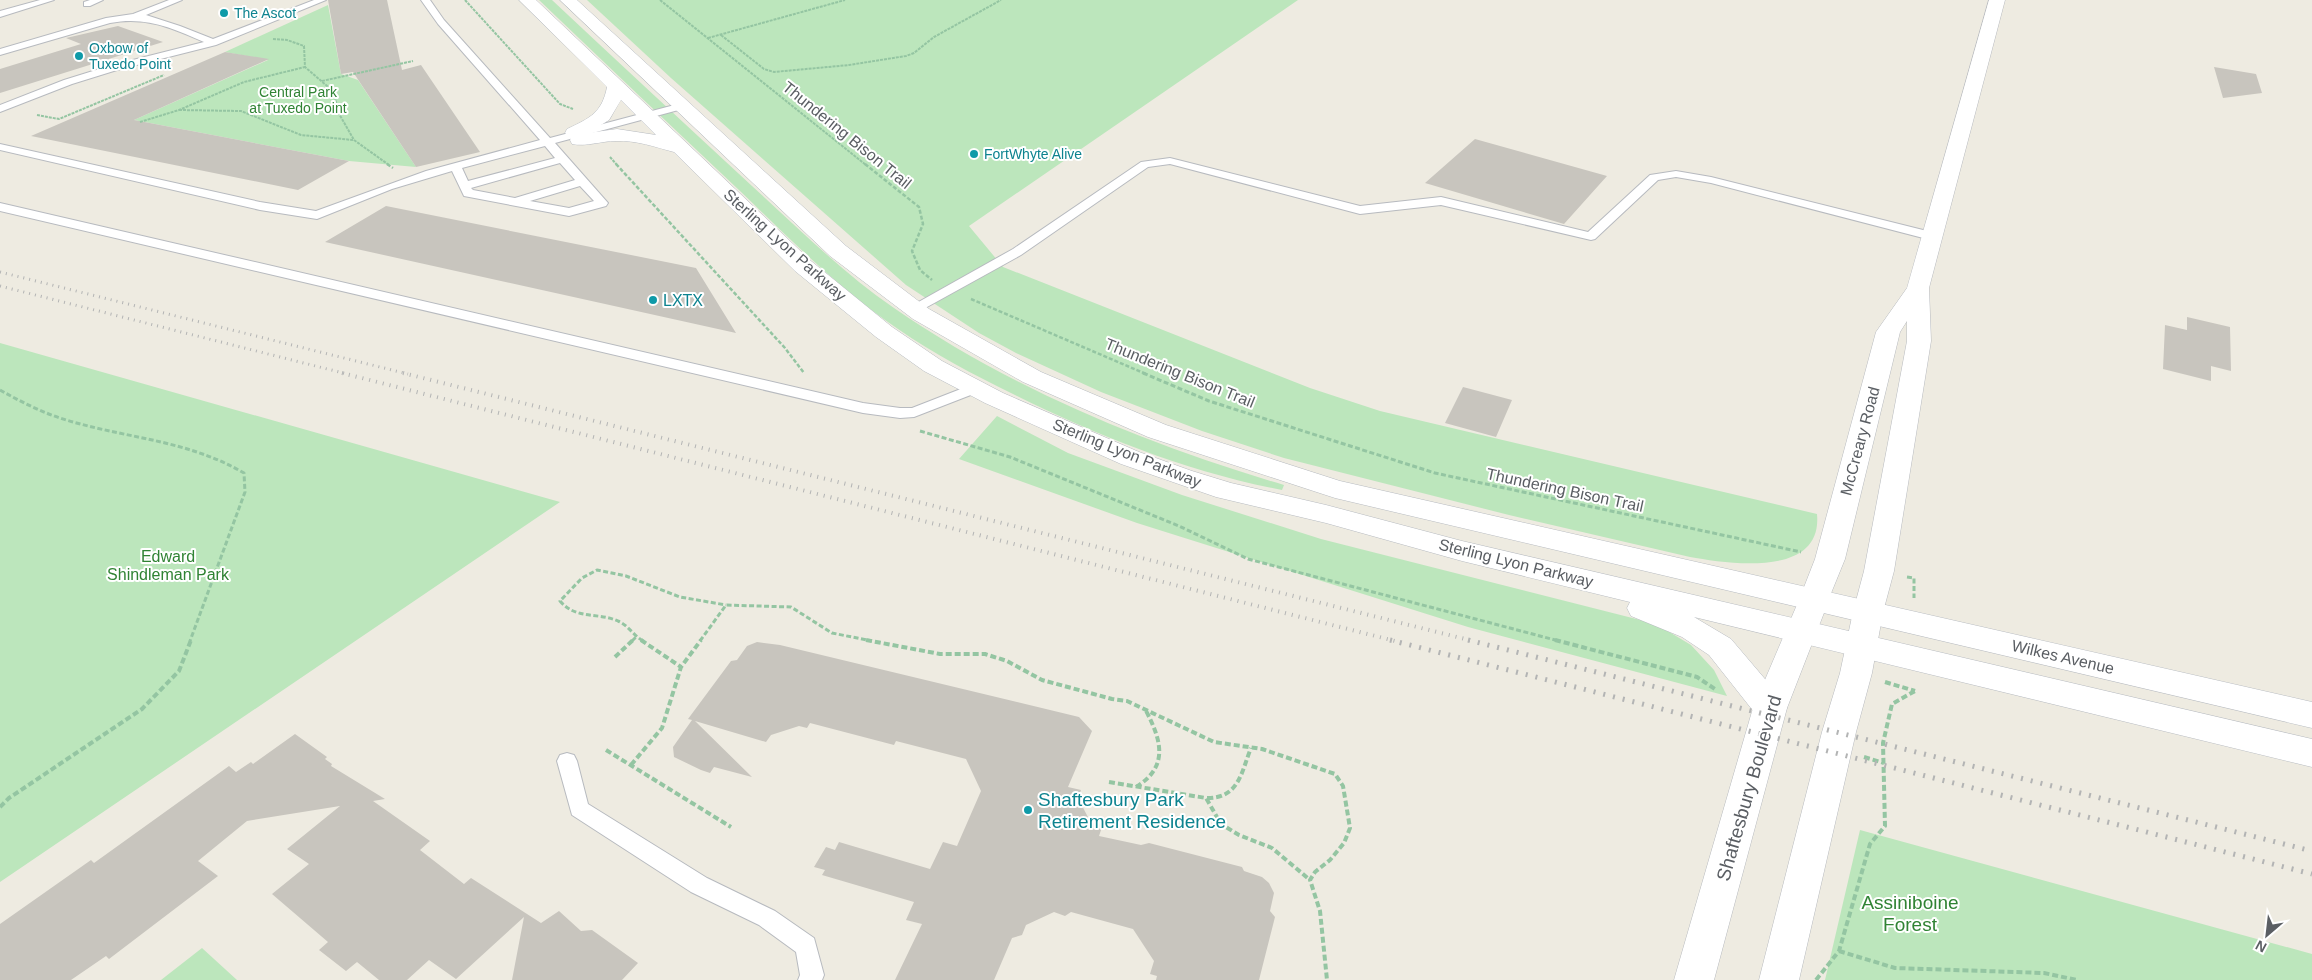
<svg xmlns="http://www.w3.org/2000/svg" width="2312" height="980" font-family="Arial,sans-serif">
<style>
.green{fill:#bce6bc}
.building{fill:#c8c5be}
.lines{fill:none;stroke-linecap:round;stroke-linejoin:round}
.service-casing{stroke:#b7babf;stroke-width:2}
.minor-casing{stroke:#b7babf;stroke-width:1}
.tertiary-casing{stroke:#b7babf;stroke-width:1}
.secondary-casing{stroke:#b7bbc1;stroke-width:1}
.path-far3{stroke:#94c5a2;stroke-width:2;stroke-dasharray:3 1;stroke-linecap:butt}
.path-far2{stroke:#94c5a2;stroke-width:2.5;stroke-dasharray:4 2;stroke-linecap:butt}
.path-far1{stroke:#94c5a2;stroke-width:3;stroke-dasharray:5 2.5;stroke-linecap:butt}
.path{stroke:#94c5a2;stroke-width:4;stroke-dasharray:6 3;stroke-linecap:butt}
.service{fill:#fff;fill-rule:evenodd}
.minor{fill:#fff;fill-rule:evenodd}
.tertiary{fill:#fff;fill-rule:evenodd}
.secondary{fill:#fff;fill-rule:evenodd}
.rail-far2{stroke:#b3b4b4;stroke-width:3;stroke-dasharray:1 5;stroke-linecap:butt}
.rail-far1{stroke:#b3b4b4;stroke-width:4;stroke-dasharray:1 6;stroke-linecap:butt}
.rail{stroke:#b3b4b4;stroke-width:5;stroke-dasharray:2 8;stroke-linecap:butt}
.culture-dot{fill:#0f9aa8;stroke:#fff;stroke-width:2}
.labels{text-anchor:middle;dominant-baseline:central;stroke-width:4;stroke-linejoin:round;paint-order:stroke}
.far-culture-label{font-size:14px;fill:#0d838f;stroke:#fff;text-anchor:start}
.far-park-label{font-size:14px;fill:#308334;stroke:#fff}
.street-label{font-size:16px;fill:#5a5e63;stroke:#fff}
.culture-label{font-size:16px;fill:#0d838f;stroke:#fff;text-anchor:start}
.park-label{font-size:16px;fill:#308334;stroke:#fff}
.near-street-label{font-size:19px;fill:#5a5e63;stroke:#fff}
.near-culture-label{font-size:19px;fill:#0d838f;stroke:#fff;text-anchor:start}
.near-park-label{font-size:19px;fill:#308334;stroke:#fff}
</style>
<rect width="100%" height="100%" fill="#eeebe1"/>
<path class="green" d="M539,0h13c66,62 133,124 200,186 46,42 91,87 142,122 119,82 252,136 390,177l-2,5c-94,-18 -184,-54 -269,-96 -39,-19 -79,-40 -115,-65 -58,-39 -108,-90 -158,-138 -67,-63 -134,-127 -201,-191z
M587,0h711l-329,226 34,41 307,121 70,23 437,103c6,64 -88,50 -127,43l-181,-42 -225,-57 -82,-27 -101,-39 -85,-39 -37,-20 -73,-48 -235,-207z
M328,5l13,69 17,6 58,87 -67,-6 -215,-41 134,-60 -43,-8z
M0,343l560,159 -560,380z
M997,416l71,37 114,42 139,44 335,85 35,21 23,25 13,26 -259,-69 -331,-104 -178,-64z
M1860,830l452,124v26h-487z
M202,948l35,32h-76z"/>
<path class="building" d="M328,0h59l15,70 19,-5 59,87 -64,15 -63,-95 -12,2z
M118,26l45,16 -163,51v-24l81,-25 -15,-6z
M225,52l44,7 -135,61 215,41 -51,29 -267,-54z
M2214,67l42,7 6,19 -39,5z
M1475,139l132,37 -43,48 -139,-41z
M386,206l310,62 40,65 -411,-91z
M2187,317l43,10 1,44 -20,-5v15l-48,-12 2,-44 22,5z
M1463,387l49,13 -16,37 -51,-14z
M757,642l23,3 299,72 13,14 -24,56 13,3 -3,8 13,25 12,1 -4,12 42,9 8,-2 93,24 2,4 18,6 7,6 5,10 -4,18 5,6 -16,63h-103l1,-4 -7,-2 4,-13 -21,-32 -62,-17 -6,4 -11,-4 -28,13 -4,10 -10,3 -18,42h-99l27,-56 -16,-4 8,-18 -92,-27 3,-5 -11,-3 12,-20 9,3 4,-8 91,27 13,-27 14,4 24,-55 -15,-32 -70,-18 -2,4 -84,-22 -3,5 -8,-2 -28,9 -5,7 -71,-21 57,56 -38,-10 -4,6 -9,-3 -27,-13 -1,-10 19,-27 -4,-1 43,-58 6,-1 10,-14z
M295,734l32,23 -2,2 7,5 -1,2 54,33 -12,2 57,40 -10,9 44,34 7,-6 70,45 18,-12 22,20 11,-1 46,33 -16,17h-110l12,-63 -68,62 -27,-19 -22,20h-28l-22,-18 -11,9 -27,-21 9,-8 -56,-48 37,-30 -22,-15 53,-43 -93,15 -49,40 20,15 -109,83 -3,-3 -35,24h-71v-56l91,-64 3,3 135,-97 7,6 15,-10 2,2z"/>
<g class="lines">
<g class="service-casing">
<path id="service" d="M40,0h14l-54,17v-6z
M90,0h13l-13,6h-6v-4z
M169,0h13l-36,15 34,11 33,13 101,-39h12l-110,45 -99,25 -45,14 -72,28v-7l64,-25 45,-14 95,-24c-32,-14 -58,-26 -94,-19l-110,32v-6l106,-31 27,-4z
M421,0h9l14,20 106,118 132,-35 5,3 -1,2 -131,35 53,60 -2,3 -37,10 -105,-20 -12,-25 -60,18 -75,30 -57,-9 -260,-60v-6l260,58 56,9 110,-40 114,-31 -102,-116zM545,146l10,12 -87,23 -6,-13zM560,163l15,17 -60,18 -42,-8 -2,-2zM580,186l14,15 -25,7 -39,-7z
M1170,158l190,48 81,-9 147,35 62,-57 26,-4 35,6 224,56 2,3 -6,4 -220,-57 -35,-6 -18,3 -63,59 -4,1 -150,-35 -81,9 -190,-50 -22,3 -127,88 -103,57 -5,1 -7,-4 107,-60 128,-87z
M0,203l863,200 37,5h12l59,-23 5,-1 7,4 -2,3 -67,26 -14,1 -37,-5 -863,-202z
M567,753l7,2 3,6 11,43 119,74 68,33 39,27 10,37 -2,5h-24l2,-5 -4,-23 -37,-27 -68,-33 -119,-77 -15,-54 3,-6z"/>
</g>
<g class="minor-casing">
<path id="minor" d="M1989,0h16l-76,288 2,53 -37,230 -11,41 -4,8 -11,3 -11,-3 -4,-8 11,-41 43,-230v-20l-7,11 -55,227 -20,49 -11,3 -11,-3 -4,-8 16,-41 61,-227 31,-44z"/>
</g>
<g class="tertiary-casing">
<path id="tertiary" d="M1814,589l11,3 4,8 -42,108 -73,272h-40l79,-272 46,-108 4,-8z
M1868,601l11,3 4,8 -11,61 -16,59 -57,248h-40l63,-248 18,-59 13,-61 4,-8z"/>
</g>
<g class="secondary-casing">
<path id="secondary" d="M519,0h17l275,261 81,66 50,34 61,32 136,59 53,19 39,12 95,22 136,36 850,198v28l-618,-150 37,22 51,60 5,9 -5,9 -12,4 -12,-4 -49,-62 -27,-18 -51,-21 -4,-8 3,-6 -168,-41 -136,-38 -110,-26 -95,-33 -136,-61 -61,-32 -48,-34 -81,-66 -121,-119c-19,-5 -38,-12 -58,-11 -15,0 -30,6 -44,3l-2,-4 1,-2 -6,-5 2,-4c23,-11 35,-16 40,-42zM621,100l35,35 -39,-6 -29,4 21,-13z
M560,0h17l269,246 83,63 112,63 125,53 174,56 972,221v26l-977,-230 -187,-61 -125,-55 -110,-63 -83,-63z"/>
</g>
<path class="path-far3" d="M465,0l95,104 13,5
M660,0l206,165
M721,35l43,34 10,3 75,-7 57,-9 8,-3 20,-16 67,-37
M708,38l137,-38
M273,39l14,1 17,6 1,21 29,25 4,20 16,28 35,25
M322,81l91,-20
M179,110l62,1 60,24 52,5
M37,115l22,4 105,-44
M140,122l39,-12 65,-28 61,-15
M610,157l7,8"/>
<path class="path-far2" d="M387,164l6,4
M616,164l169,184 19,25
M865,164l54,43 4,17 -11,27 8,19 12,10
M971,299l175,75"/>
<path class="path-far1" d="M1143,373l66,28 226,72 366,79
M0,390c23,13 47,25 73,32 60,17 116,19 171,51l1,19 -55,149
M920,431l90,26 169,69 69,33 311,82
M1907,577l7,1v20
M632,641l4,-4
M643,641c-9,-5 -15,-16 -25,-20 -20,-9 -42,-1 -58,-20l22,-23 15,-8 29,6 54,21 46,8
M700,641l26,-36 65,2 41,26 40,8"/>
<path class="path" d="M641,640l40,27
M866,640l74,14h45l22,7 35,19 70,19 15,2 87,41 48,7 73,25 8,12 7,42 -6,15 -14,17 -15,12 -5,8 10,31 7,69
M1555,640l142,37 18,12
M615,657l18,-17
M1885,682l30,9
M606,750l125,77
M1864,757l20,6
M631,765l31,-37 19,-61 20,-27
M1109,782l97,16 15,26 18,11 33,13 38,32
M1136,787c34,-21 25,-48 9,-78
M1207,798c32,0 34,-25 44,-50
M0,807l9,-9 133,-89 37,-38 12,-31
M1839,951l56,17 149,5 33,7
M1816,980l23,-29 31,-107 15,-18 -2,-83 9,-39 23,-13"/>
<use href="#service" class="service"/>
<use href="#minor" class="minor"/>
<use href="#tertiary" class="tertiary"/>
<use href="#secondary" class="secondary"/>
<path class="rail-far2" d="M0,272l408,102
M0,286l347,88"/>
<path class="rail-far1" d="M342,373l1053,268
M403,373l1070,268"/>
<path class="rail" d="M1390,640l922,234
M1468,640l844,211"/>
</g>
<g class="culture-dot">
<circle cx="224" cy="13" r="5"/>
<circle cx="79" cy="56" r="5"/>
<circle cx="974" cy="154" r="5"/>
<circle cx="653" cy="300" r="5"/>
<circle cx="1028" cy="810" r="5"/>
</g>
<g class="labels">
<g class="far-culture-label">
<text x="234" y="13">The Ascot</text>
<text x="89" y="48">Oxbow of<tspan x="89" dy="16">Tuxedo Point</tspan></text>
<text x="984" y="154">FortWhyte Alive</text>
</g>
<g class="far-park-label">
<text x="298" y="92">Central Park<tspan x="298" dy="16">at Tuxedo Point</tspan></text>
</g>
<g class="street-label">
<text transform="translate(847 135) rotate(39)">Thundering Bison Trail</text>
<text transform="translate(785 245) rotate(42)">Sterling Lyon Parkway</text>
<text transform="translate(1180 373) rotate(22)">Thundering Bison Trail</text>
<text transform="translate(1860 441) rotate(-75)">McCreary Road</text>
<text transform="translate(1127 453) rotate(22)">Sterling Lyon Parkway</text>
<text transform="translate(1565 490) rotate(12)">Thundering Bison Trail</text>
<text transform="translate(1516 563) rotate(14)">Sterling Lyon Parkway</text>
<text transform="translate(2063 657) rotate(13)">Wilkes Avenue</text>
</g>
<g class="culture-label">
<text x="663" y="300">LXTX</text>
</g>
<g class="park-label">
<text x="168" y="556">Edward<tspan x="168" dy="18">Shindleman Park</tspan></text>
</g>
<g class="near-street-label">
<text transform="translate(1749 788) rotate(-74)">Shaftesbury Boulevard</text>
</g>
<g class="near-culture-label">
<text x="1038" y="799">Shaftesbury Park<tspan x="1038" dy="22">Retirement Residence</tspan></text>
</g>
<g class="near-park-label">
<text x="1910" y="902">Assiniboine<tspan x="1910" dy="22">Forest</tspan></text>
</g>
</g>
<g transform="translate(2267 935) rotate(208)" stroke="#ffffff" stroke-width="4" paint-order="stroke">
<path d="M0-4L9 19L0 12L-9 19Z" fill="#5a5e63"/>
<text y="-8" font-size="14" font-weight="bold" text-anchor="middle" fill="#5a5e63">N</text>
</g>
</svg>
